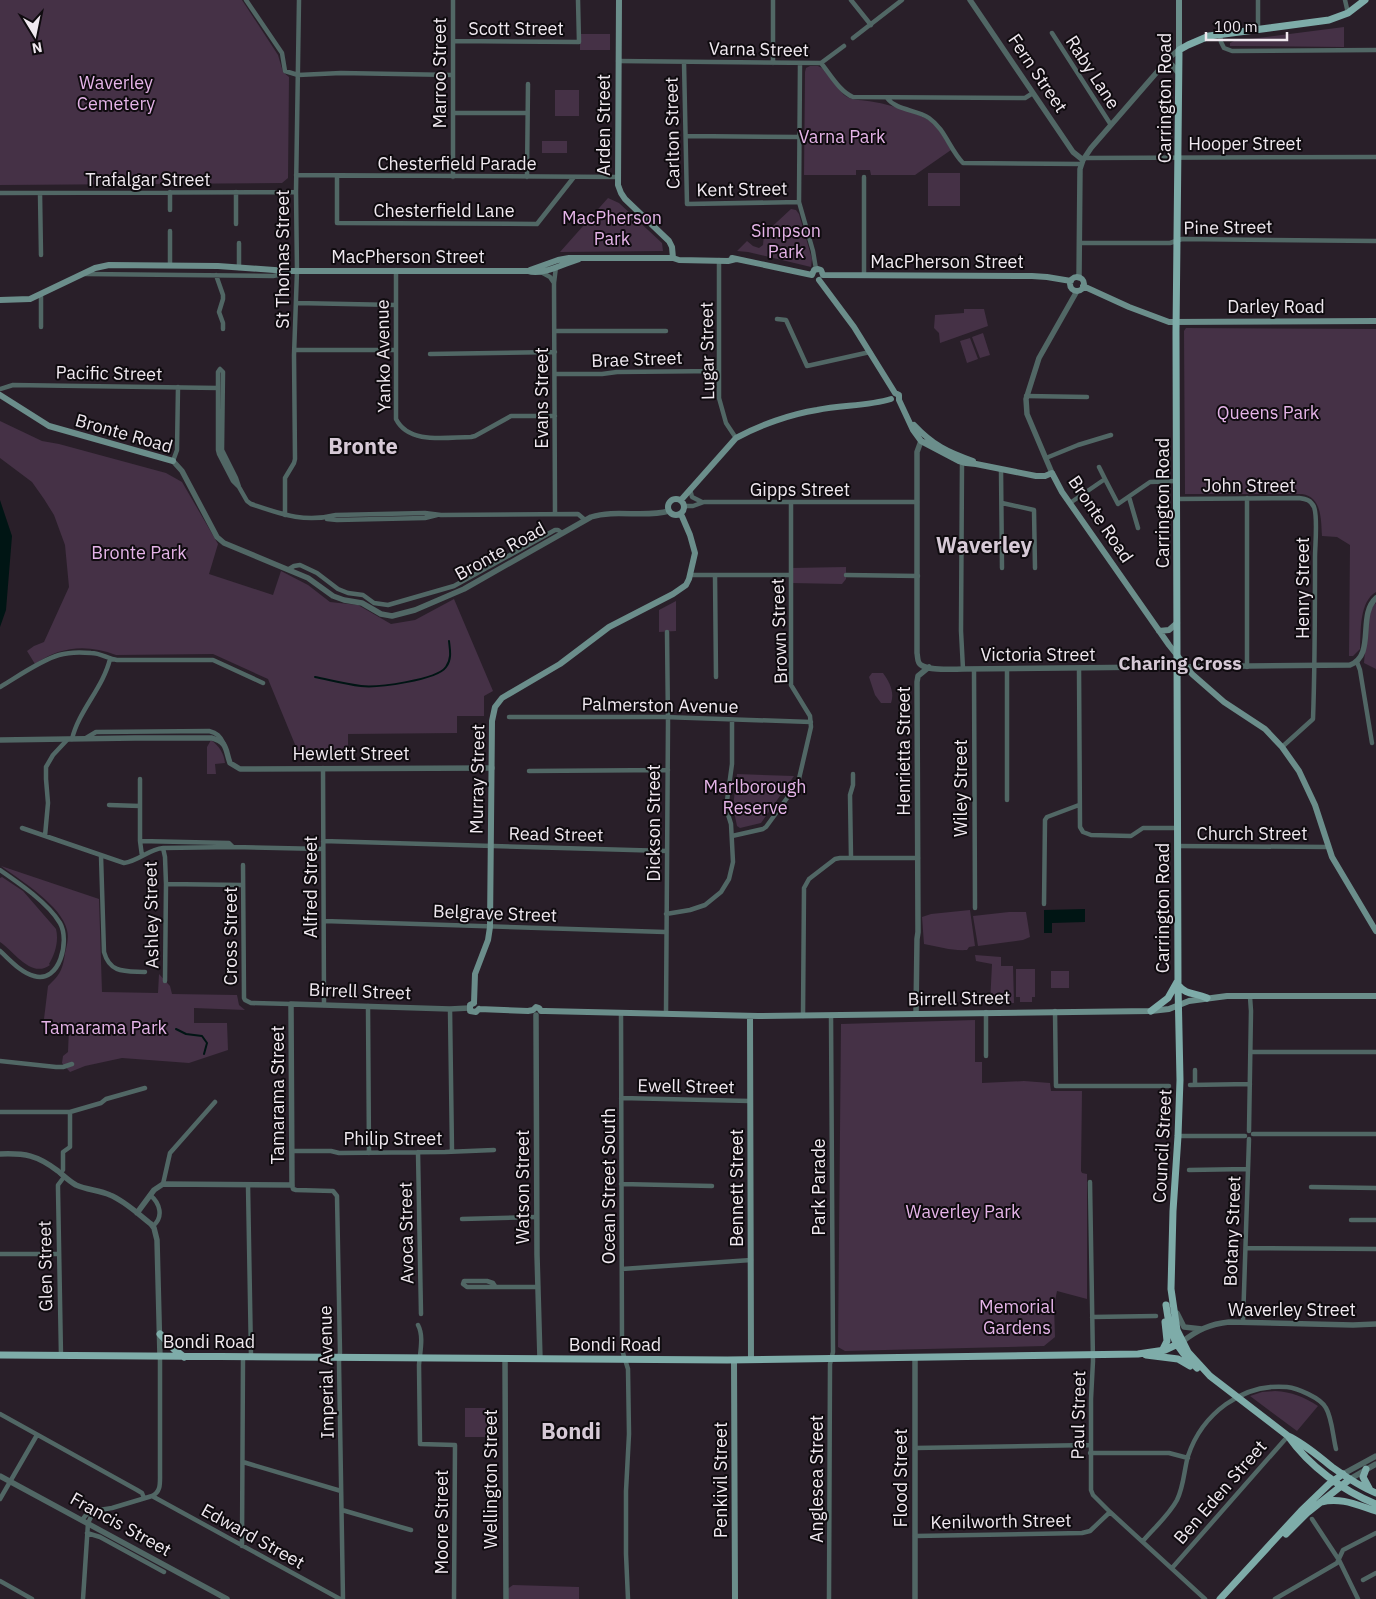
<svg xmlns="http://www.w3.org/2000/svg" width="1376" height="1599" font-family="'IBM Plex Sans',sans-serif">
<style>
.green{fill:#453146}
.water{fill:#001514}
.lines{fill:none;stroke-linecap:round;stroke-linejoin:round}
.stream{stroke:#001514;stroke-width:2}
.minor{stroke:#516765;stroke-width:4.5}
.tertiary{stroke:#516765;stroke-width:5.5}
.secondary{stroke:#6b8e8b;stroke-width:6}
.primary{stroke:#7eaca9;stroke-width:7}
.labels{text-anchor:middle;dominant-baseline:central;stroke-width:4;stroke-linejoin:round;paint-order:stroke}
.street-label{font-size:18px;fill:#f0e9f0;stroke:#0f0b0f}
.park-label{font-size:18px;fill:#e5b4e8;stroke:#0f0b0f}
.neighbourhood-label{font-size:19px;font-weight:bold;fill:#d6c9d6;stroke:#0f0b0f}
.district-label{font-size:22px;font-weight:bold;fill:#d6c9d6;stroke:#0f0b0f}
</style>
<rect width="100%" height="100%" fill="#291f29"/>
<path class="green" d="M0,0h242l36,55 5,17 6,5 -1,101 -6,5 -282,2z
M1344,27v20l-114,-1v-3l4,-2z
M580,34h30v16h-30z
M810,66h8l4,2 22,27c10,7 18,4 30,7 13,2 45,11 56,19 9,7 15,19 21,29l-36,25h-44l-1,-5h-14v5h-52l1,-103 1,-4z
M555,90h24v26h-24z
M542,141h25v12h-25z
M928,173h32v33h-32z
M608,198l11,5 43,40 1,8 -103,1z
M791,209l5,1 3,4 13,45 -1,8 -63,-15 -11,-1 10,-10 6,5 6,2 4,-3 1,-11z
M964,309h20l4,17 -48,17 -1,-10 -5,-5 1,-13 29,-2z
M1186,328l190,1v263c-17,10 -15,39 -16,57l-7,7h-4l1,-111 -13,-8 -15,-1c-1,-16 0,-39 -20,-42h-117l-1,-163z
M983,333l7,22 -10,3 -8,-21z
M970,338l8,21 -11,4 -7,-22z
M0,421l42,20 17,3 107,29 16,9 36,62 -9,30 64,21 8,-24 27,14 22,17 28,3 33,19 24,-4 39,-21 39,92 -9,5v20h-27v17l-109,1v25h-47l-33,-80 -55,-25 -97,1c-29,-11 -55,-9 -81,9l-8,-13 7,-5 10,-4 25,-55 -4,-42 -11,-30 -10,-16 -12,-17 -32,-24z
M846,567v12l-4,5 -51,-1v-15z
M676,601v30l-17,1v-22z
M1376,603v66l-12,-6c2,-15 1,-52 12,-60z
M872,673h11c6,8 12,19 8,30h-10l-6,-8 -6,-18z
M211,740c8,6 13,13 14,23l-10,1 1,10h-9v-27z
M737,774l57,2 -33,47 -21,5 -3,-2 -4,-19z
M1,866l98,33 3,93 56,1 1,-19 11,12 2,8 65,1 2,10 6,5 -51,-2v15h33l1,27 -39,13 -67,-5 -37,8 -15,6 -8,-9 1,-7 5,-4 1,-25 -25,-8 4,-33c12,-11 15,-17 17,-33 2,-7 4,-16 2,-23 -5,-24 -47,-50 -66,-64z
M2,877l21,14 33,38c3,12 -1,25 -7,35l1,1c-19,14 -36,-14 -50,-23v-64z
M970,910l5,36 -6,1 -2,3c-14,1 -28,-3 -43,-6l-2,-27 9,-3z
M1009,912h17l4,25 -7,3 -45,6 -5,-30z
M975,955l26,2v9h12l1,37 -24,1 2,-40 -16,-3z
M1016,969h19v28h-3v5h-12v-5h-4z
M1051,971h18v17h-18z
M975,1020v42h7v21l42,-2 26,2 1,8h31l-1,80 1,2 5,1v125l-30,-8 -3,15 1,31 -11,9 -199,5 -7,-4 3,-323z
M1275,1391c17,1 29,6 43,15l-21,25 -47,-35 12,-4z
M465,1408h22v29h-22z
M513,1585l66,2v12h-73v-9z"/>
<path class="water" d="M0,500l12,36 -6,74 -6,17z
M1085,909v13l-33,1v10h-8v-23z"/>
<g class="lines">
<path class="stream" d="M315,677c15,3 30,7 46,9 16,2 76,-6 85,-19 6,-8 4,-17 3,-26
M176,1029l10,5 16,2 5,7 -3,11"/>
<path class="minor" d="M246,0l36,53 3,18 13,4 43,-2 112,2
M453,0v177
M851,0l20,25
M1258,0v29
M1345,0l3,13
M1052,33l59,92
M1220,34l1,8 3,6 8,3 144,-1
M853,38l49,-38
M453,41l126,1 -1,-42
M618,61l203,2
M684,62l3,142 112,-2
M773,63v-63
M800,63l-1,139 14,49 3,18
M821,63c9,11 19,29 32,34l172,1 8,-5
M821,63l23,-17
M887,98c10,13 29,11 42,20 16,11 21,32 34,45l118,1
M453,113h74
M686,136l114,1
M1084,158l292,-1
M296,175l322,2
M337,176v47l200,1 37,-47
M527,177l1,-93
M864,177v98
M0,193l296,-1
M40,193l1,62
M170,210v-18
M236,224v-32
M239,243v25
M1080,243h90l12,-4 194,2
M719,260v138l7,25 10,15
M170,265v-34
M396,270v149c13,26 51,18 75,18l4,-1 36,-20h44
M541,272l9,5 4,6
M85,274l188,2 10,-2 4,-2
M216,275l7,20v4l-4,13 4,11v6
M41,294v33
M296,303l100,2
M777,319l9,1 21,46 63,-14
M555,331h111
M295,350h101
M430,354l125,-2
M220,369l3,3 -1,78 14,28 3,9 8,14 4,3c30,10 53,19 85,11l89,-2 16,2 137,-1 7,6
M220,369l-2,3v78l1,4 14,27 5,5
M555,374h47l15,-2 102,-1
M0,389l13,-4 205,3
M1026,396l61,1
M1046,458l32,-13 33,-10
M173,461l4,-11 1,-63
M962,462l-1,169 2,38
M1099,467l6,12
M1001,469l1,99
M690,489l2,8 10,5
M1129,497l9,31
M1176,499l123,-1c7,1 12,2 15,9 4,10 1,39 1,50 0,54 0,108 -2,162l-31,28
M1002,503l32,7 1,58
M1070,503l35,-24 13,25 32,-22 26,-1
M684,506h9l11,-4h213
M555,513l-1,-230 2,-16
M285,515v-37l9,-15 1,-4 -1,-104 3,-84 -1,-79 3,-192
M327,519l10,1 88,-2 12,-3
M289,569l5,-3 6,-1 17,8 21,16 10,4 15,2 11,8 14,2 66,-19 101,-56h3l4,3
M690,575h101
M715,575l1,102
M846,575l72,1
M1357,662l3,8 12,73
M1247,667v-169
M1079,668l1,159 3,5 8,3 40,1 12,-8h34
M974,669l1,239
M0,687c17,-10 41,-27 59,-32 10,-3 22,-3 32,-2 10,0 17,6 26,7h96l50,23
M509,717h155l147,5
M86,738l10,-6 113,-1c8,2 11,5 15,13
M72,739c7,-29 31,-51 38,-80
M323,768l1,237
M529,771l139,-1
M140,779v62l2,15
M1007,800v-131
M109,805l31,1
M22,828l102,35c15,-2 25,-14 39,-15l70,-1 90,2
M45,836l3,-33 -2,-24v-12l7,-12 14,-15
M732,836l31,-7 3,-2 32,-44 13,-56 -1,-11 -19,-31v-183
M140,841l89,2 4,4
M323,841l344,10
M1177,846l151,1
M163,848l2,9 1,27 -1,97
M101,856l3,96c6,22 22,19 41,20
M851,858l-1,-63 3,-10v-11
M243,865l1,133 1,2 6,3 40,1
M0,870c19,13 48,33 60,53 10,17 0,61 -26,53 -13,-3 -25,-17 -34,-25
M166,884l77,1
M1044,904l1,-84 2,-3 32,-12
M666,914l24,-4 15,-5 16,-13 8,-13 4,-17 -2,-38 -5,-16 6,-44v-44
M324,921l341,11
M368,1006l1,147
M450,1009l2,142
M1055,1011l1,75h113
M621,1013l1,337 6,19 1,65 -3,57v63l2,45
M666,1014l2,-291 -1,-91
M803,1016l1,-128 5,-9 26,-20 5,-1h78
M1251,1052h125
M986,1056v-44
M0,1061l56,6h7l9,-3
M1190,1085l60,-1
M1195,1085v-15
M621,1098l129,3
M0,1112h70l31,-9 5,-4 39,-11
M1249,1131l2,-120 -1,-14
M1253,1134h123
M1178,1136h67
M292,1151h39l8,2 106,-1 49,-2
M418,1152l3,162
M1189,1170l59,-1
M60,1173l3,-3v-18l7,-5v-35
M1090,1182l3,179 -2,38v91l2,5 17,17 95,87
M163,1184l7,-31 45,-51
M621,1184l91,2
M248,1185l3,171
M292,1185l1,4 3,1 37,1 4,5 3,156 -1,10 4,237
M1311,1187l65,1
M150,1195c10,8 14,22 3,31
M462,1219l74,-2
M1351,1220h25
M1246,1248l130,1
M0,1254h59
M622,1269l129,-9
M495,1286l-2,-3 -6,-2h-23l-1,3 4,3h71
M1092,1317l64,-1
M1243,1322l6,-183
M418,1325c6,11 2,27 1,40l1,79 35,1 -1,154
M61,1356l-3,-167v-4l6,-8
M0,1414l137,76 5,3 2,5
M915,1448l175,-3
M1090,1453h79l19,5
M243,1462l98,29
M152,1496l188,103
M0,1499l37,-64
M342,1510l69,20
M1312,1519l27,41 19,39
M82,1520l4,-5 7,-4 19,-3 40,-12c9,-4 8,-13 8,-22v-117
M87,1533l13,4 64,35
M915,1536l167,-3 8,-2 20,-19
M1143,1541c11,-13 26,-26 34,-41 7,-14 7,-30 11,-44 14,-42 54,-73 99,-69 10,1 34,11 39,21 6,10 7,29 10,41
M242,1546l1,-190
M1172,1568l116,-132
M1363,1580l13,-7
M0,1581l32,18
M83,1599l5,-76 3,-6 6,-5
M829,1599l1,-235 3,-12 -2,-337
M1275,1599l62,-36 6,-13 33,-17"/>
<path class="tertiary" d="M970,0l103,152 10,8
M1163,64l9,1 7,9
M1079,278l1,-109 3,-9 8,-12 80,-92 8,-6
M921,441l-4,11v201c1,5 0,10 4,12 8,6 32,4 42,4l387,-4c26,-10 7,-50 26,-67
M173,461l9,10 35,66 7,6 84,35 25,18 11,4 18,3 19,11 11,2 23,-6 49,-21 127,-72c25,-8 53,1 78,-6
M1052,473l-25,-59 -1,-15 13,-41 38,-67
M0,740l135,-2h77c16,5 13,11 18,25l10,6 252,-1
M916,1014l1,-75 1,-7 -1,-250 1,-6 11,-9
M536,1015l1,240 3,104
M0,1154c25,-1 37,1 58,17 6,5 11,10 18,14 11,5 23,5 34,10 15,6 28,19 41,29l3,4 3,12 3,117
M137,1213l17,-23 9,-6 129,1 -1,-181 159,5 19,-1
M1177,1313l7,14 18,2
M1182,1342c15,-12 28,-18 47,-20l124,3 23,-1
M505,1358l1,241
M1343,1474l33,-18
M0,1476l227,123
M1350,1479l26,-15
M915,1599v-241"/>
<path class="secondary" d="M619,0l-1,185 3,8 4,6 44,42 3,6 1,11
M1179,0v50
M732,258l80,17
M530,270l28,-10 11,-2h104l6,2 49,1 8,-2
M812,275l2,-5 4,-1 3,1 2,5
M823,275l209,1 15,1 24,4
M1070 284a7 7 0 1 1 14 0a7 7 0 1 1-14 0Z
M819,280l35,47 41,66 4,2v5l14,30 8,11 38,20 7,2 10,1 60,12h9l7,-3 10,19 107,153 23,29 32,28 41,27 17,18 17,24 16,34 17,52 44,74
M1083,286l46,21 40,15 207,-1
M0,300l30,-1 65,-31 14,-3 109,1 70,5h240c14,5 37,-8 51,-12
M0,395l49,31 124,35
M914,425c19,20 33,27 59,36
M668 507a8 8 0 1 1 16 0a8 8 0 1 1-16 0Z
M681,500l55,-62c24,-13 55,-24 81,-28 25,-5 51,-4 74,-11
M1159,631l10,-1 8,-7
M474,1003l1,-29 13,-34 2,-13 2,-206 3,-14 7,-9 58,-34 49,-37 64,-33 13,-9 3,-6 6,-26 -5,-18 -9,-21
M474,1003l-4,2v6l6,1 3,-3
M479,1009l49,2 5,-1 3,-3 3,1 2,3h4l213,5 393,-5 18,-2 20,-8 38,-5h149
M750,1016l1,344
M734,1360l1,239"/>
<path class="primary" d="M1365,0l-17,13 -19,7 -120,16 -21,9 -9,5 -3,282 2,653 2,95 -2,56 -5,75 -2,78 6,41 11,22 22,24 78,60c17,8 30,20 44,31 14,10 29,20 44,26
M1178,985c9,11 17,7 29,13
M1151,1011l17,-13 9,-16
M1166,1305c4,30 9,42 31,63
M160,1334l14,15 10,8
M1162,1351l5,-10 -2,-19
M0,1355l727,5 411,-6 27,-4 17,-8
M1146,1355l32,4 12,7
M1288,1436c21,30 55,55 88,68
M1366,1469l-3,8 7,13
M1321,1502c20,-5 36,3 55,9
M1286,1534l21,-21 43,-34
M1220,1599l81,-88 28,-27 14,-10"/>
</g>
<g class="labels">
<g class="street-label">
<text x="516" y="28">Scott Street</text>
<text transform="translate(759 49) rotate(1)">Varna Street</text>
<text transform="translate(1093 72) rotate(57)">Raby Lane</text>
<text transform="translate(439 73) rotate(-90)">Marroo Street</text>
<text transform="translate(1038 73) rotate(56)">Fern Street</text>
<text transform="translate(1164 98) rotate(-90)">Carrington Road</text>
<text transform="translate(603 125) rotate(-90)">Arden Street</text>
<text transform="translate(672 133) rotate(-91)">Carlton Street</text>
<text x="1245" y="143">Hooper Street</text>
<text x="457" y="163">Chesterfield Parade</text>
<text x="148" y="179">Trafalgar Street</text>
<text transform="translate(742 189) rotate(-1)">Kent Street</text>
<text x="444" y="210">Chesterfield Lane</text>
<text transform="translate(1228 227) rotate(-1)">Pine Street</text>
<text x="408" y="256">MacPherson Street</text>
<text transform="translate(282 259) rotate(-90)">St Thomas Street</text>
<text x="947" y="261">MacPherson Street</text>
<text x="1276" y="306">Darley Road</text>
<text transform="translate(707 351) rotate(-91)">Lugar Street</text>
<text transform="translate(383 356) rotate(-91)">Yanko Avenue</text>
<text transform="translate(637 359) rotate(-2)">Brae Street</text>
<text transform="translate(109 373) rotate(1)">Pacific Street</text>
<text transform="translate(541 398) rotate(-90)">Evans Street</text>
<text transform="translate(124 433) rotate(16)">Bronte Road</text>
<text x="1249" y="485">John Street</text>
<text x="800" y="489">Gipps Street</text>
<text transform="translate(1162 503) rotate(-90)">Carrington Road</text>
<text transform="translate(1101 519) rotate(56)">Bronte Road</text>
<text transform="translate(500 551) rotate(-29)">Bronte Road</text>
<text transform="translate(1302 588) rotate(-90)">Henry Street</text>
<text transform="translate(779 631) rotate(-92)">Brown Street</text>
<text x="1038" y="654">Victoria Street</text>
<text transform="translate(660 705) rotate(1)">Palmerston Avenue</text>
<text transform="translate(903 751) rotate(-90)">Henrietta Street</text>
<text x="351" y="753">Hewlett Street</text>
<text transform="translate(477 779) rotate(-89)">Murray Street</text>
<text transform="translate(960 788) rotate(-90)">Wiley Street</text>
<text transform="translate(653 823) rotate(-90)">Dickson Street</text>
<text x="1252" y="833">Church Street</text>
<text transform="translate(556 834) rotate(1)">Read Street</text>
<text transform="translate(310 887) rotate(-90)">Alfred Street</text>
<text transform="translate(1162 908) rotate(-90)">Carrington Road</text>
<text transform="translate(495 913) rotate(2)">Belgrave Street</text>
<text transform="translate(151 915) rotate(-91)">Ashley Street</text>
<text transform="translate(230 936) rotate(-90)">Cross Street</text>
<text transform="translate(360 991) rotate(2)">Birrell Street</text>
<text transform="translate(959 998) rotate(-1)">Birrell Street</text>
<text transform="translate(686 1086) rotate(1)">Ewell Street</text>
<text transform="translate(277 1095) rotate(-90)">Tamarama Street</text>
<text x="393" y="1138">Philip Street</text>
<text transform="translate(1162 1146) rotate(-87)">Council Street</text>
<text transform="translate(608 1186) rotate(-90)">Ocean Street South</text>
<text transform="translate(522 1187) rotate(-90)">Watson Street</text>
<text transform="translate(818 1187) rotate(-90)">Park Parade</text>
<text transform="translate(736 1188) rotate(-90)">Bennett Street</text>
<text transform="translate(1232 1231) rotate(-88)">Botany Street</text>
<text transform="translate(406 1233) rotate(-91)">Avoca Street</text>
<text transform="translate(45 1266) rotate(-91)">Glen Street</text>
<text x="1292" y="1309">Waverley Street</text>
<text x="209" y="1341">Bondi Road</text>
<text x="615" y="1344">Bondi Road</text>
<text transform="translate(326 1372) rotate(-91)">Imperial Avenue</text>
<text transform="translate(1078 1415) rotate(-89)">Paul Street</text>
<text transform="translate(900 1478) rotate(-90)">Flood Street</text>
<text transform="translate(490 1479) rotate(-90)">Wellington Street</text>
<text transform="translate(816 1479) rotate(-90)">Anglesea Street</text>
<text transform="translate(720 1480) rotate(-90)">Penkivil Street</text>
<text transform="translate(1220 1492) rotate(-49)">Ben Eden Street</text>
<text transform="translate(1001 1521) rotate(-1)">Kenilworth Street</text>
<text transform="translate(441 1522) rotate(-90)">Moore Street</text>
<text transform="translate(121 1524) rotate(29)">Francis Street</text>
<text transform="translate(253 1536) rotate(29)">Edward Street</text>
</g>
<g class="park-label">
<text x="116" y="82">Waverley<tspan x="116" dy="21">Cemetery</tspan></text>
<text x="842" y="136">Varna Park</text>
<text x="612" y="217">MacPherson<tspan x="612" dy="21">Park</tspan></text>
<text x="786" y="230">Simpson<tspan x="786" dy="21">Park</tspan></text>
<text x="1268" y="412">Queens Park</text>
<text x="139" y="552">Bronte Park</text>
<text x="755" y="786">Marlborough<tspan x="755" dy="21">Reserve</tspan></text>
<text x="104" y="1027">Tamarama Park</text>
<text x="963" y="1211">Waverley Park</text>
<text x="1017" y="1306">Memorial<tspan x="1017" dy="21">Gardens</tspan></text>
</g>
<g class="neighbourhood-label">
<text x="1180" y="663">Charing Cross</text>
</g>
<g class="district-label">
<text x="363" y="445">Bronte</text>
<text x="984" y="544">Waverley</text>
<text x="571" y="1430">Bondi</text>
</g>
</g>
<g transform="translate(35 35) rotate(170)" stroke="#0f0b0f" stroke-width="4" paint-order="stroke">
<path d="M0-4L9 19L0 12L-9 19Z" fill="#f0e9f0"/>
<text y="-8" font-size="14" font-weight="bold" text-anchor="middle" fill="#f0e9f0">N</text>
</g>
<path d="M1206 32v8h81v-8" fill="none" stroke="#f0e9f0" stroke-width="2.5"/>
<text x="1214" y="32" font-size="15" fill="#f0e9f0" stroke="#0f0b0f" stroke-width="4" paint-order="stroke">100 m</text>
</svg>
